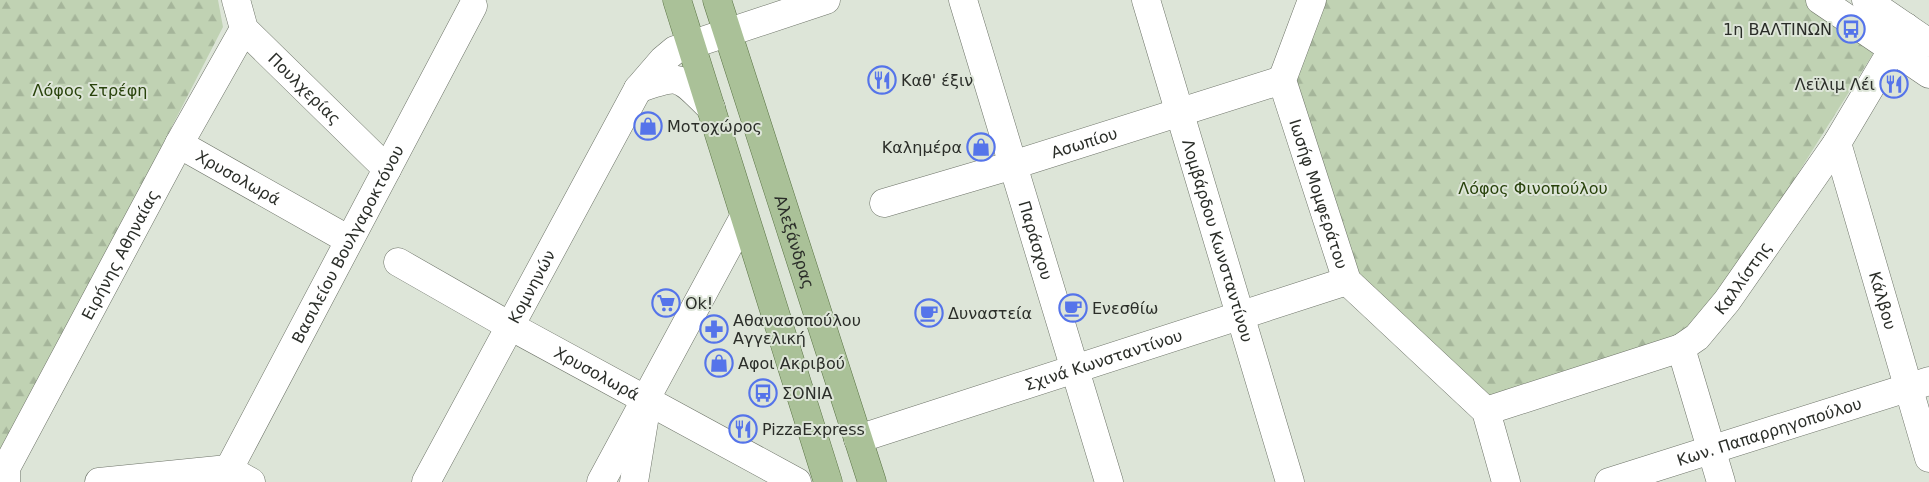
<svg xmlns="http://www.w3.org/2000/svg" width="1929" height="482" font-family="'DejaVu Sans',sans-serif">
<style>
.forest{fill:url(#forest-firs)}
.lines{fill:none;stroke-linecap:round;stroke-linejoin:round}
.minor-casing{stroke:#6d7368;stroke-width:29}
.major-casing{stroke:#597244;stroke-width:29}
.minor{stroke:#fff;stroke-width:28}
.major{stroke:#aac198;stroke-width:28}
.labels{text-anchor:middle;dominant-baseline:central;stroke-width:4;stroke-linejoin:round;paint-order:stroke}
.poi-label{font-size:16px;fill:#2b2e29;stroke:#dde5d8;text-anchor:start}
.street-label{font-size:16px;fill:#2b2e29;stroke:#dde5d8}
.park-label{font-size:16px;fill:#28420b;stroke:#dde5d8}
</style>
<defs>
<pattern id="forest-firs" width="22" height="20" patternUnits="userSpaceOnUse" patternTransform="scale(1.25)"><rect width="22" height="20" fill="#c0d2b3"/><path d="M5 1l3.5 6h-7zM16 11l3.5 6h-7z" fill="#a5b59a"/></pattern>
</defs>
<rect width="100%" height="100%" fill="#dde5d8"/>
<path class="forest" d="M0,0h218l5,27 -223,434z
M1325,0h481l70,49 -170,271 -25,18 -196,64 -130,-124 -66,-195z"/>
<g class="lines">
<g class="minor-casing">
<g id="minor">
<path id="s1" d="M236,0l8,29 143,140"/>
<path id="s2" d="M963,0l146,482"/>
<path id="s3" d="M1146,0l144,482"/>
<path id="s4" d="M1312,0l-30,80 65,201 139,130 20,71"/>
<path d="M1820,0l109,74"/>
<path d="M1866,0l63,43"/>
<path d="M638,89c44,-16 40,-13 73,19"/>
<path id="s5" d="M1837,143l92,315"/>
<path id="s6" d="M179,144l170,96"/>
<path id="s7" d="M884,203l129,-38 269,-85"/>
<path id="s8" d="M398,262l112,64 287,156"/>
<path d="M1681,348l40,134"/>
<path id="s9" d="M1486,411l195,-63 16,-11 30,-36 110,-158 69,-116"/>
<path id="s10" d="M858,439l489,-158"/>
<path d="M228,469l23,13"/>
<path id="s11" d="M6,482v-14l173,-324 65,-115"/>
<path d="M99,482l129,-13"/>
<path id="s12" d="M222,482l251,-476"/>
<path id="s13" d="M426,482l212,-393 25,-29 12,-10 151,-50"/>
<path d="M601,482l143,-265"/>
<path d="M634,482l11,-67"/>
<path id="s14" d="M1609,482l320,-101"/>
</g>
</g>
<g class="major-casing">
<g id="major">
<path d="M677,0l151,482"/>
<path id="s15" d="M717,0l155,482"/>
</g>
</g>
<use href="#minor" class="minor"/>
<use href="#major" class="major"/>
</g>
<defs>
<g id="bus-ring" transform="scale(1.4375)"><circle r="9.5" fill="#dde5d8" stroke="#5574ea" stroke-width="1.5"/><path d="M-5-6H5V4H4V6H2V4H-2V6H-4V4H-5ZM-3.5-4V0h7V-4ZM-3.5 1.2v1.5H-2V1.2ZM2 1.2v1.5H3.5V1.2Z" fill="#5574ea"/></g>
<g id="restaurant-ring" transform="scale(1.4375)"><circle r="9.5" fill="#dde5d8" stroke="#5574ea" stroke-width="1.5"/><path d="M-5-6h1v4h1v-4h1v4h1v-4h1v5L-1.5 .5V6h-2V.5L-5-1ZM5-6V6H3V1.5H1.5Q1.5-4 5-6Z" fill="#5574ea"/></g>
<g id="shop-ring" transform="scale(1.4375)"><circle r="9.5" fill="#dde5d8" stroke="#5574ea" stroke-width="1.5"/><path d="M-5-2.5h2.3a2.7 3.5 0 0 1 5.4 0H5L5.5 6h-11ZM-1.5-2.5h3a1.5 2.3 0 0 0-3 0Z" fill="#5574ea"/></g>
<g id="supermarket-ring" transform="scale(1.4375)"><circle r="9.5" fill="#dde5d8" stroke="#5574ea" stroke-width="1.5"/><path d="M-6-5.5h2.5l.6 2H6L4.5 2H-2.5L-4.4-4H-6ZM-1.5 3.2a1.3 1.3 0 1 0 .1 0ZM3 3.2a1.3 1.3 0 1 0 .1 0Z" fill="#5574ea"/></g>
<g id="cafe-ring" transform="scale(1.4375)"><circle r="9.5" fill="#dde5d8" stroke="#5574ea" stroke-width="1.5"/><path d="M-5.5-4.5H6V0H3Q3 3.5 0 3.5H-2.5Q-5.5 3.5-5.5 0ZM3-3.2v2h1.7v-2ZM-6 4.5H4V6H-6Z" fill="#5574ea"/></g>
<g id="pharmacy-ring" transform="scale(1.4375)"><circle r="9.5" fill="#dde5d8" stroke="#5574ea" stroke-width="1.5"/><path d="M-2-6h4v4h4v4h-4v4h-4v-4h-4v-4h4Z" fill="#5574ea"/></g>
</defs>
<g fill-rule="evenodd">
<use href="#bus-ring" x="1851" y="29"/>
<use href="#restaurant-ring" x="882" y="80"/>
<use href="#restaurant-ring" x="1894" y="84"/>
<use href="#shop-ring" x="648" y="126"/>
<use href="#shop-ring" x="981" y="147"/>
<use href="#supermarket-ring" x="666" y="303"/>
<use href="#cafe-ring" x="1073" y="308"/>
<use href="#cafe-ring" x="929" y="313"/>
<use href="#pharmacy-ring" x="714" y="329"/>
<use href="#shop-ring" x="719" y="363"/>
<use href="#bus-ring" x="763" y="393"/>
<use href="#restaurant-ring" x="743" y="429"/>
</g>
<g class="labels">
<g class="poi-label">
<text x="1832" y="29" text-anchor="end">1η ΒΑΛΤΙΝΩΝ</text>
<text x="901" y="80">Καθ' έξιν</text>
<text x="1875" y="84" text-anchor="end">Λεϊλιμ Λέι</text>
<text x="667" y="126">Μοτοχώρος</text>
<text x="962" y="147" text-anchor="end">Καλημέρα</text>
<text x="685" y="303">Ok!</text>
<text x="1092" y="308">Ενεσθίω</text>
<text x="948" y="313">Δυναστεία</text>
<text x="733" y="320">Αθανασοπούλου<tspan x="733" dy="18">Αγγελική</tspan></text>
<text x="738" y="363">Αφοι Ακριβού</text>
<text x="782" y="393">ΣΟΝΙΑ</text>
<text x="762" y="429">PizzaExpress</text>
</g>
<g class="street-label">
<text stroke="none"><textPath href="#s1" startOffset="115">Πουλχερίας</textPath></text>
<text stroke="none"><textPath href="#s7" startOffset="209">Ασωπίου</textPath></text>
<text stroke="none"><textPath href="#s6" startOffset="68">Χρυσολωρά</textPath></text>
<text stroke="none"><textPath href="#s4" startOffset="205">Ιωσήφ Μομφεράτου</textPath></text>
<text stroke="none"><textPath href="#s15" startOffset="254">Αλεξάνδρας</textPath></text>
<text stroke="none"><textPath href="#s2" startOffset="251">Παράσχου</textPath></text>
<text stroke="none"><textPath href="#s3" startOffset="251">Λομβάρδου Κωνσταντίνου</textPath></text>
<text stroke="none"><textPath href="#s12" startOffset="269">Βασιλείου Βουλγαροκτόνου</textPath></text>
<text stroke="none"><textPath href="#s11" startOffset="256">Ειρήνης Αθηναίας</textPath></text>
<text stroke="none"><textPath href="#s9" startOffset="299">Καλλίστης</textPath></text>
<text stroke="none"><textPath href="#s13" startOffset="222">Κομνηνών</textPath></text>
<text stroke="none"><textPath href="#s5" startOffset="164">Κάλβου</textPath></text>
<text stroke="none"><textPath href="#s10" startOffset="258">Σχινά Κωνσταντίνου</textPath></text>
<text stroke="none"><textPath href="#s8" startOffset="228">Χρυσολωρά</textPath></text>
<text stroke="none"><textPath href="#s14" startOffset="168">Κων. Παπαρρηγοπούλου</textPath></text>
</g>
<g class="park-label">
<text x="90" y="90">Λόφος Στρέφη</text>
<text x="1533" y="188">Λόφος Φινοπούλου</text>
</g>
</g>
</svg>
